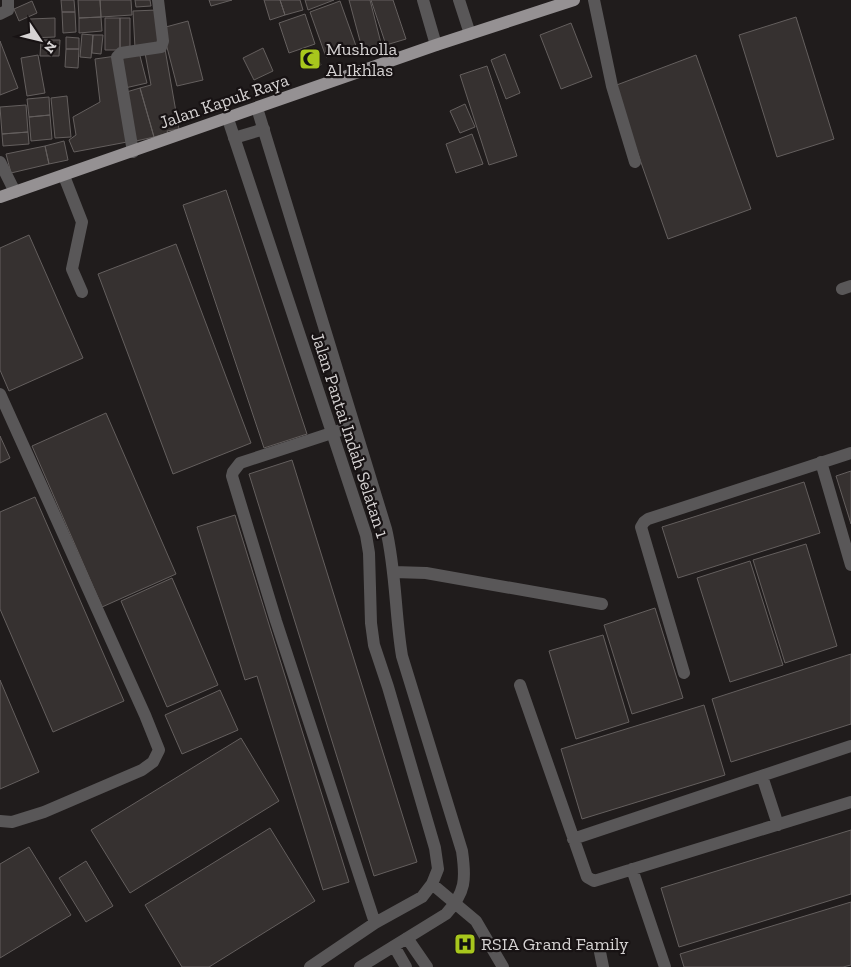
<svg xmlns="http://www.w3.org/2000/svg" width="851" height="967" font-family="'Zilla Slab',serif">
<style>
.building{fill:#363130;stroke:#645f5e}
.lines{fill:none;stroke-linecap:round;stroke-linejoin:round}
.minor{stroke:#595758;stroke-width:12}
.major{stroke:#959193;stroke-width:12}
.labels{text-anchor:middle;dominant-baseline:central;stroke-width:4.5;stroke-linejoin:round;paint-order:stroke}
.poi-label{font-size:18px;fill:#d6d3d3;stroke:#171213;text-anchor:start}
.street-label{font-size:18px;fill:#d6d3d3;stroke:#171213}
</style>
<rect width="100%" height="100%" fill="#201c1c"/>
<path class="building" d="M61,0h13l1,12h-13z
M78,0h22l1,17 -22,1z
M100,0h31l1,15 -31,2z
M135,0h15l1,6 -15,1z
M209,0h23l-21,6z
M264,0h16l5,15 -15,5z
M280,0h20l3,10 -18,5z
M305,0h29l-26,10z
M349,0h21l13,51 -19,5z
M371,0h22l13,39 -20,6z
M32,1l5,12 -18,8 -5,-12z
M340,1l16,45 -30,11 -16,-45z
M157,10l4,35 -26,3 -2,-37z
M62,12h13l1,20 -13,1z
M305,14l10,30 -26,9 -10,-30z
M101,17l1,14 -23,2v-15z
M796,17l38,122 -57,18 -38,-122z
M55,18v19l-24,1 -1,-19z
M105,18h15v32h-15z
M120,18h10v32h-10z
M188,21l15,59 -26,6 -15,-58z
M571,23l21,54 -31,12 -21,-54z
M82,34l11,1 -2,23 -11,-1z
M93,35h10l-2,19 -9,-1z
M66,37l13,1v11h-13z
M41,40h19l-1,16h-19z
M0,41l18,47 -18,7z
M263,48l10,23 -19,9 -11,-22z
M66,49h13l-1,19 -13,-1z
M165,49l14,80 -12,2 1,2 -14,4 -14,-49 11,-3 -6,-32z
M314,49l7,16 -17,4 -3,-16z
M139,52l8,31 -22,5 -7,-31z
M505,54l15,39 -14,6 -15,-39z
M38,55l7,38 -18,3 -6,-38z
M696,55l55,154 -83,30 -54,-153z
M116,56l11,86 -53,10 -5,-12 7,-5 -3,-18 27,-15 -5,-43z
M487,66l30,90 -28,9 -29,-90z
M140,88l14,49 -18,4 -13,-48z
M67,96l4,41 -16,1 -4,-40z
M49,97l1,18 -21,2 -2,-18z
M465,104l10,23 -15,6 -10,-22z
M26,105l2,27 -26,2 -2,-27z
M50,115l2,24 -21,2 -2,-24z
M28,132l1,12 -26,2 -1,-12z
M472,134l11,30 -27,9 -10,-29z
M64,141l4,19 -19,4 -4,-18z
M45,146l4,18 -38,9 -5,-19z
M226,190l81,244 -43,14 -81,-243z
M29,235l54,123 -74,33 -9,-21v-122z
M176,244l75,199 -78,31 -75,-200z
M106,413l70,161 -74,33 -70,-161z
M0,436l10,22 -10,5z
M292,460l125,402 -43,14 -125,-402z
M851,471v53l-15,-48z
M804,482l16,51 -142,45 -16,-51z
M35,497l89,204 -71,31 -53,-123v-97z
M235,515l114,367 -26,8 -66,-214 -12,4 -48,-153z
M806,544l31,102 -52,17 -32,-103z
M750,561l33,104 -53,17 -33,-104z
M172,578l46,107 -51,22 -46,-106z
M655,608l28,90 -51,16 -28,-89z
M603,635l26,87 -53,17 -27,-88z
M851,654v70l-120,38 -19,-63z
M0,680l39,92 -39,17z
M220,690l18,40 -56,24 -17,-39z
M704,705l21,70 -143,44 -21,-70z
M241,738l38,63 -149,92 -39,-63z
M270,828l45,73 -106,66h-27l-37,-62z
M851,830v64l-172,53 -18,-59z
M29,847l42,68 -71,43v-94z
M86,861l27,45 -27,16 -27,-44z
M851,902v63l-8,2h-159l-4,-13z"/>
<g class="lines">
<path class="minor" d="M423,0l13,45
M459,0l11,34
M594,0l18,86 23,76
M0,14l8,-4v-10
M257,108l129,421c10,42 9,85 16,127l60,195c4,28 4,41 -16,63l-86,53
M228,119l138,416 3,18 2,70 3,22 14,42 47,161 3,21 -6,15 -10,13 -47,26 -65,44
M234,138l30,-9
M133,152l-16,-95 4,-4 40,-6 2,-6 -5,-41
M0,162l15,30
M64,176l18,46 -10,47 10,23
M842,289l9,-3
M0,394l145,321 14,35 -6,12 -11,8 -98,42 -32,10 -12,-1
M353,426l-113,37 -7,9 -1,4 44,145 99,302
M821,462l30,103
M394,572l32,1 176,31
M684,673l-43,-146 3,-5 4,-3 203,-66
M520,685l67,192 7,4 257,-79
M762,776l16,49
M573,839l278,-93
M632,869l33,98
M432,884l44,37 27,46
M407,938l20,29
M394,946l12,21
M600,952l3,15"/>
<path class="major" d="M0,197l436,-152 138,-45"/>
</g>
<defs>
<g id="mosque-square" transform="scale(1.125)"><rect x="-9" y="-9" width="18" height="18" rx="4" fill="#a8c71d" stroke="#171213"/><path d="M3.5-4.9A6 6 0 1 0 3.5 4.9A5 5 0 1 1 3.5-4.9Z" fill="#111"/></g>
<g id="hospital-square" transform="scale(1.125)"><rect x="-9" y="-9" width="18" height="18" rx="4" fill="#a8c71d" stroke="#171213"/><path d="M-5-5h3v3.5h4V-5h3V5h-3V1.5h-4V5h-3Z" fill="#111"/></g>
</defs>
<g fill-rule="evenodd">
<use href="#mosque-square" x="310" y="59"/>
<use href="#hospital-square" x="465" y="944"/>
</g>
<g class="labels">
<g class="poi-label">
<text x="326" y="49">Musholla<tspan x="326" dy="21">Al Ikhlas</tspan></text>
<text x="481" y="944">RSIA Grand Family</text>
</g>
<g class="street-label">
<text transform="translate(224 101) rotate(-19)">Jalan Kapuk Raya</text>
<text transform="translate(350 435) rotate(72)">Jalan Pantai Indah Selatan 1</text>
</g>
</g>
<g transform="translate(40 40) rotate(125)" stroke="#171213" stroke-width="4" paint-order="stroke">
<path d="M0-4L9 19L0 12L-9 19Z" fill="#d6d3d3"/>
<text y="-8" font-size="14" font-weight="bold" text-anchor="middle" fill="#d6d3d3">N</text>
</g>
</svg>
